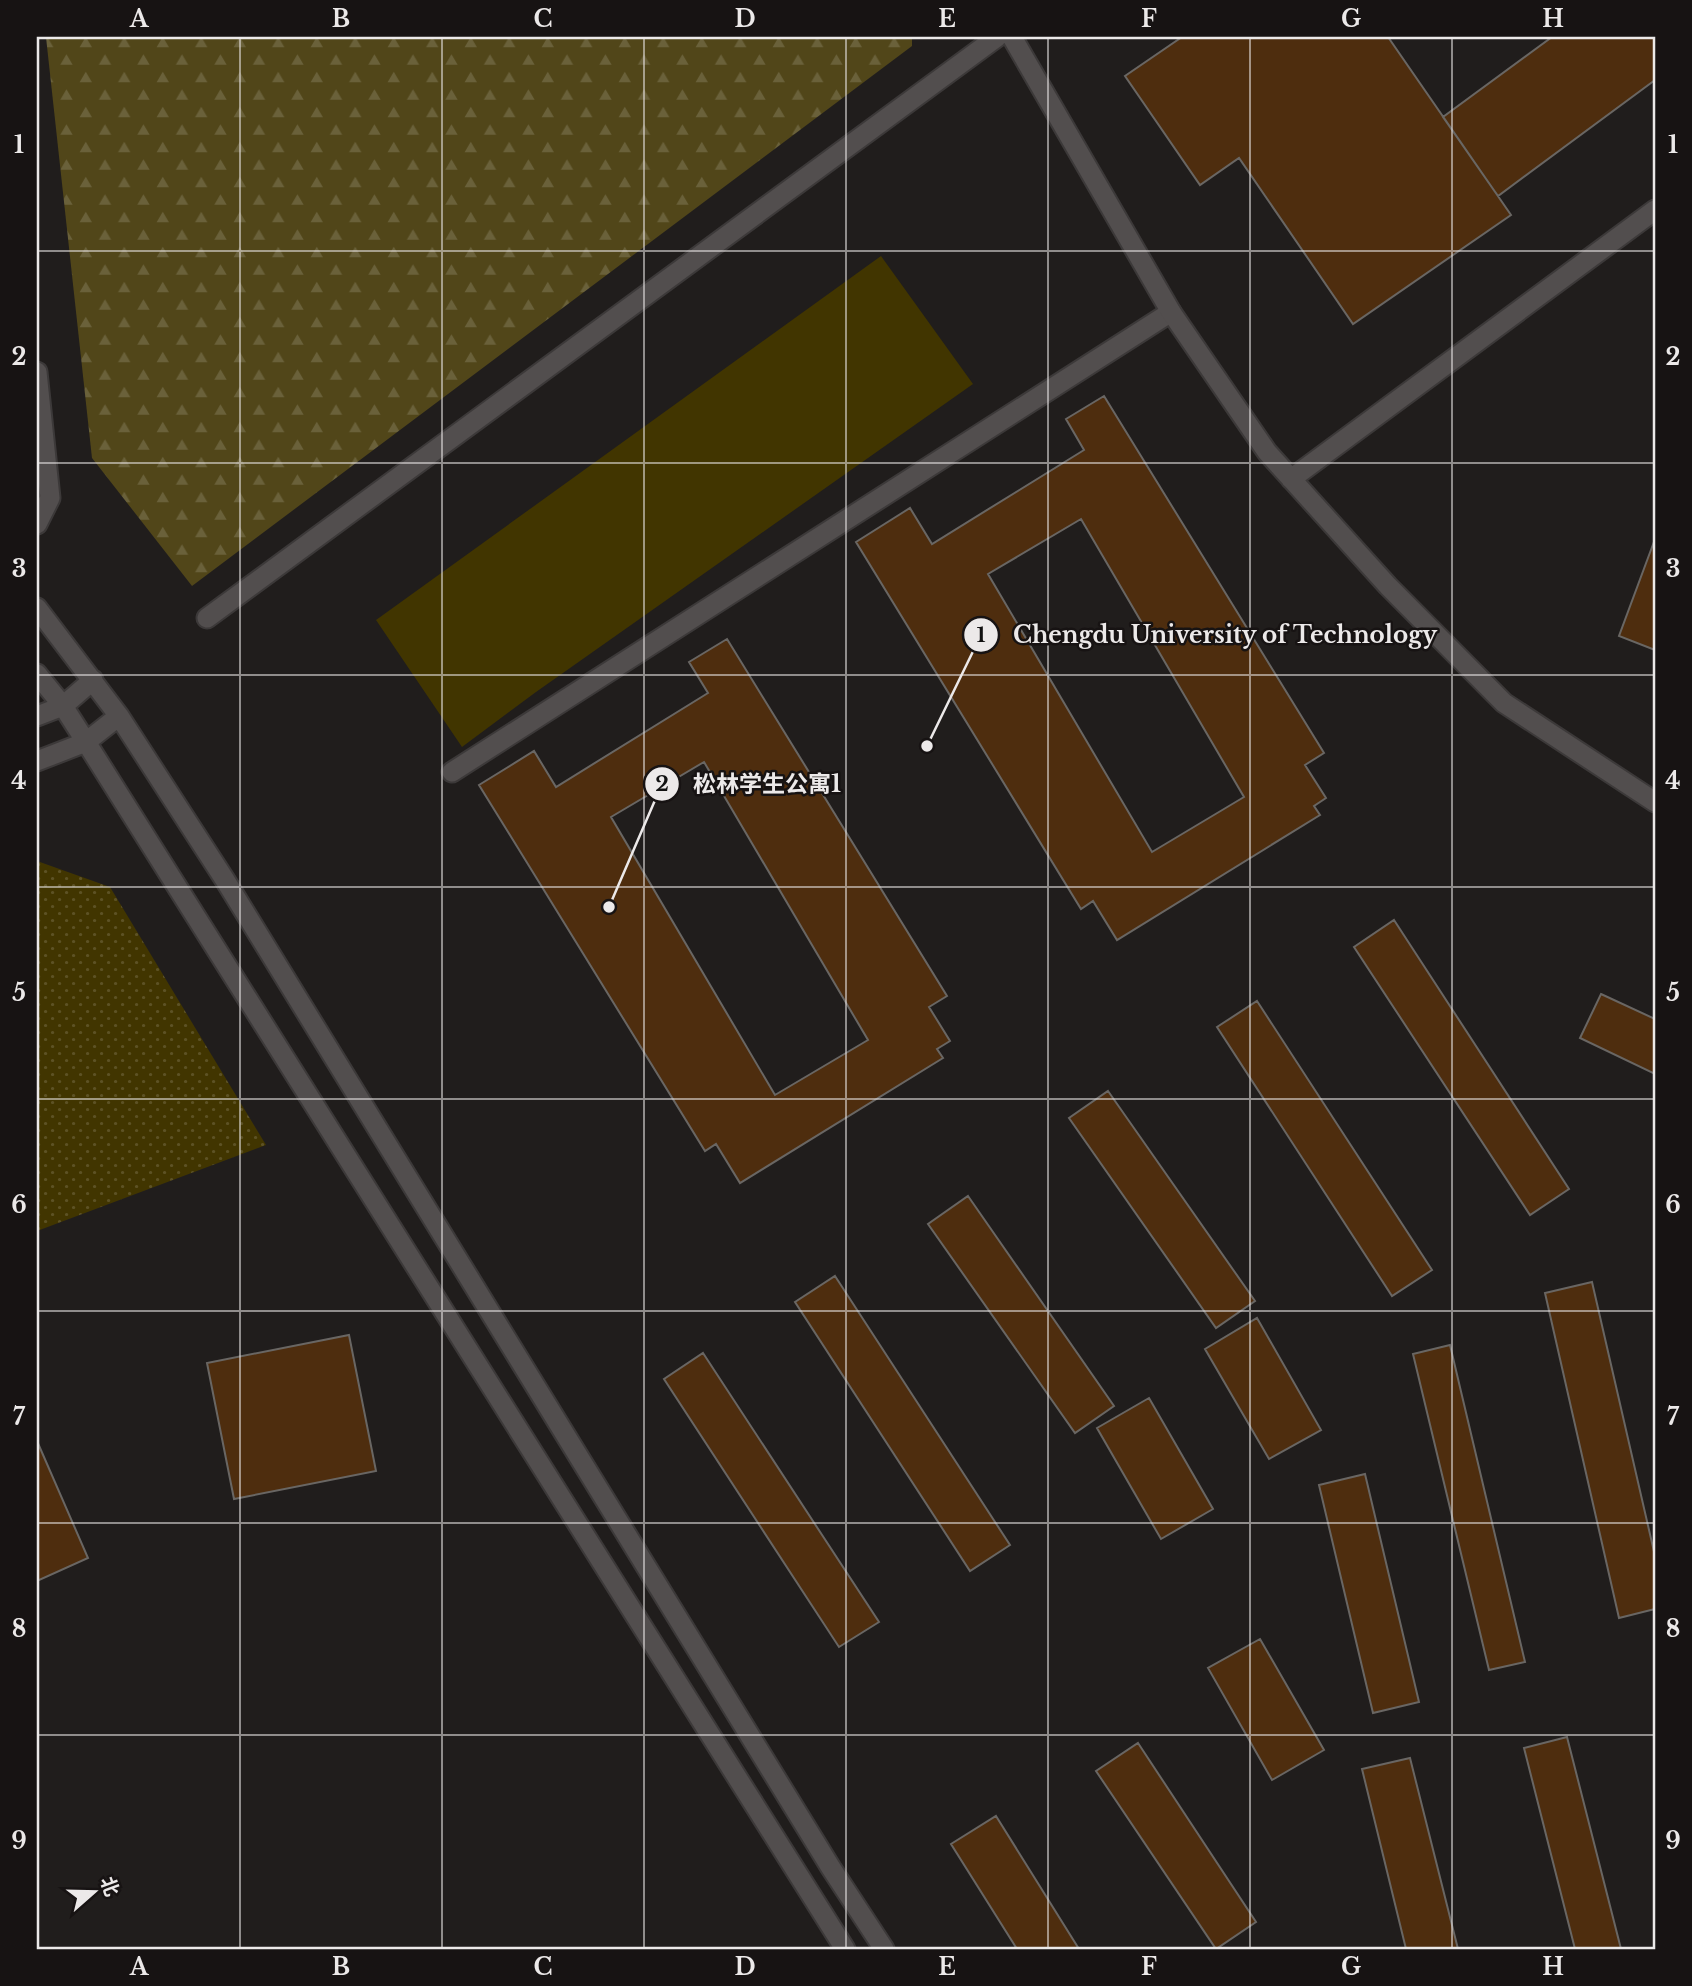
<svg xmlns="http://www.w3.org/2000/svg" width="1692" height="1986" font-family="'Libre Baskerville','Noto Sans SC',serif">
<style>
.forest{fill:url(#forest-firs)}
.park{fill:url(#park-dots)}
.garden{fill:#413500}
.building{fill:#4e2d0e;stroke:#696663;stroke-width:2;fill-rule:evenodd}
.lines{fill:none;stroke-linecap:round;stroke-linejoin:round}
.service-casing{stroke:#3c3939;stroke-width:23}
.minor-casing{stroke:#3c3939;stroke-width:23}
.tertiary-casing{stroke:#3c3939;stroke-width:23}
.service{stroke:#524e4e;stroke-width:19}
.minor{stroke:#524e4e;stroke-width:19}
.tertiary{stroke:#524e4e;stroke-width:19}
.grid{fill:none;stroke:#ece9e9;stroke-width:2;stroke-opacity:0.55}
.leader{fill:none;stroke:#ece9e9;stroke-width:2.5}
.callout-dot{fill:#ece9e9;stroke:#171313;stroke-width:2.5}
.mark-label{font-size:21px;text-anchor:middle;font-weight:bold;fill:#111}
.callout-label{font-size:23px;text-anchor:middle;font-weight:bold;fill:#ece9e9;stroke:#171313;stroke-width:5;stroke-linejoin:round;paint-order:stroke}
.neatline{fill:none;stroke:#ece9e9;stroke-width:2.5}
.grid-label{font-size:23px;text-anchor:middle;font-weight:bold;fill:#ece9e9}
</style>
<defs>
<pattern id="forest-firs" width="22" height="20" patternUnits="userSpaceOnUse" patternTransform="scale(1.75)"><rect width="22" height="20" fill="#514619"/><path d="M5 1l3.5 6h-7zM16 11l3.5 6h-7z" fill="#6a613a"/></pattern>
<pattern id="park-dots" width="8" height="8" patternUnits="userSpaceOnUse" patternTransform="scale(1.75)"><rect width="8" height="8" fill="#413500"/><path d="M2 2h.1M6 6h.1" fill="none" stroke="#5d5225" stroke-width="1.8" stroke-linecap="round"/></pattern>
</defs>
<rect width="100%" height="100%" fill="#201d1c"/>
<path class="forest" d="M46,37h866v9l-720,540 -100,-128z"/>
<path class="park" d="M37,861l73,26 156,258 -229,86z"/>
<path class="garden" d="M881,256l92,128 -437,308 -74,55 -86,-127z"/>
<path class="building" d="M1182,37h206l123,178 -158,109 -114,-166 -39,27 -75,-109z
M1552,37h103v43l-157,116 -55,-79z
M1104,396l220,357 -19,12 21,33 -12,8 6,9 -203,125 -24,-39 -12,8 -225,-367 54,-34 22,36 152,-94 -18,-31zM1081,519l163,278 -92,55 -164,-278z
M1655,539v111l-36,-14z
M727,639l220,357 -18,11 21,34 -13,8 6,9 -203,125 -24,-39 -11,7 -226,-366 55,-34 22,36 152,-94 -19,-31zM704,762l164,278 -93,55 -164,-278z
M1394,920l175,269 -39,26 -176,-268z
M1601,994l54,25v55l-75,-36z
M1257,1001l175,269 -40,26 -175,-269z
M1108,1091l147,210 -39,27 -147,-210z
M968,1196l146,210 -39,27 -147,-209z
M835,1276l175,269 -40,26 -175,-269z
M1592,1282l63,274v53l-36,9 -74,-325z
M1257,1318l64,112 -52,29 -64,-110z
M349,1335l27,136 -142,28 -27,-136z
M1450,1345l75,317 -36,8 -76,-316z
M703,1353l176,269 -40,25 -175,-268z
M1149,1398l64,111 -52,30 -64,-111z
M37,1441l51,117 -51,23z
M1365,1474l54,228 -46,11 -54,-228z
M1260,1639l64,111 -52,30 -64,-112z
M1567,1737l54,212h-46l-51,-201z
M1138,1743l118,179 -40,27 -120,-178z
M1410,1758l48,191h-52l-44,-180z
M996,1816l83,133h-62l-66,-105z"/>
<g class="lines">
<g class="service-casing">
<path id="service" d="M452,772l719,-460"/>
</g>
<g class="minor-casing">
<path id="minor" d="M1012,37l159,275 96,140 121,134 116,117 151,99
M37,372l13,126 -13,26
M1291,479l364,-269
M207,618l790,-581"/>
</g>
<g class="tertiary-casing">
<path id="tertiary" d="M37,608l82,108 106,164 606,988 53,81
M37,674l26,32 23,36 759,1207
M37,716l26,-10 30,-26
M37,761l49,-19 33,-26"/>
</g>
<use href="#service" class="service"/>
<use href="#minor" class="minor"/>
<use href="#tertiary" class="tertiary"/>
</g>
<path class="grid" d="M240,37v1912M442,37v1912M644,37v1912M846,37v1912M1048,37v1912M1250,37v1912M1452,37v1912M37,251h1618M37,463h1618M37,675h1618M37,887h1618M37,1099h1618M37,1311h1618M37,1523h1618M37,1735h1618"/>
<path class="leader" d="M927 746L981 635M609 907L662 784"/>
<g class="callout-dot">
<circle cx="927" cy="746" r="7"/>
<circle cx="609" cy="907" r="7"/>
<circle cx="981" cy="635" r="18"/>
<circle cx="662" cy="784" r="18"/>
</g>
<g class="mark-label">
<text x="981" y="642">1</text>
<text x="662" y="791">2</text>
</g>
<g class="callout-label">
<text x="1225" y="643">Chengdu University of Technology</text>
<text x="767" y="792">松林学生公寓1</text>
</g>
<rect width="1692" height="1986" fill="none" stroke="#171313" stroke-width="77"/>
<g transform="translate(94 1892) rotate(70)" stroke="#171313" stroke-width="5" paint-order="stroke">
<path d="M0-5L12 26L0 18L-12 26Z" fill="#ece9e9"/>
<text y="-10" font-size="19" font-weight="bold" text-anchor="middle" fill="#ece9e9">北</text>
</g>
<rect x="38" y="38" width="1616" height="1910" class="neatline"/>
<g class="grid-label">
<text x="139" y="27">A</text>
<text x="341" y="27">B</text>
<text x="543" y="27">C</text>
<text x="745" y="27">D</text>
<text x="947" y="27">E</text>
<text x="1149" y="27">F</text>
<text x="1351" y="27">G</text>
<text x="1553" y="27">H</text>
<text x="19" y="153">1</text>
<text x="1673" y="153">1</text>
<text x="19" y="365">2</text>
<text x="1673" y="365">2</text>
<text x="19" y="577">3</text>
<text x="1673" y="577">3</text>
<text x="19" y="789">4</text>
<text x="1673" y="789">4</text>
<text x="19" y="1001">5</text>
<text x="1673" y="1001">5</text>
<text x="19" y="1213">6</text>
<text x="1673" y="1213">6</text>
<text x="19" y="1425">7</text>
<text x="1673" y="1425">7</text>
<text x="19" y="1637">8</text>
<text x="1673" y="1637">8</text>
<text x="19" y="1849">9</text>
<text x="1673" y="1849">9</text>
<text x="139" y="1975">A</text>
<text x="341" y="1975">B</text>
<text x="543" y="1975">C</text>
<text x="745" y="1975">D</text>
<text x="947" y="1975">E</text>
<text x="1149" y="1975">F</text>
<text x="1351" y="1975">G</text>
<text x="1553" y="1975">H</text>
</g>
</svg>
